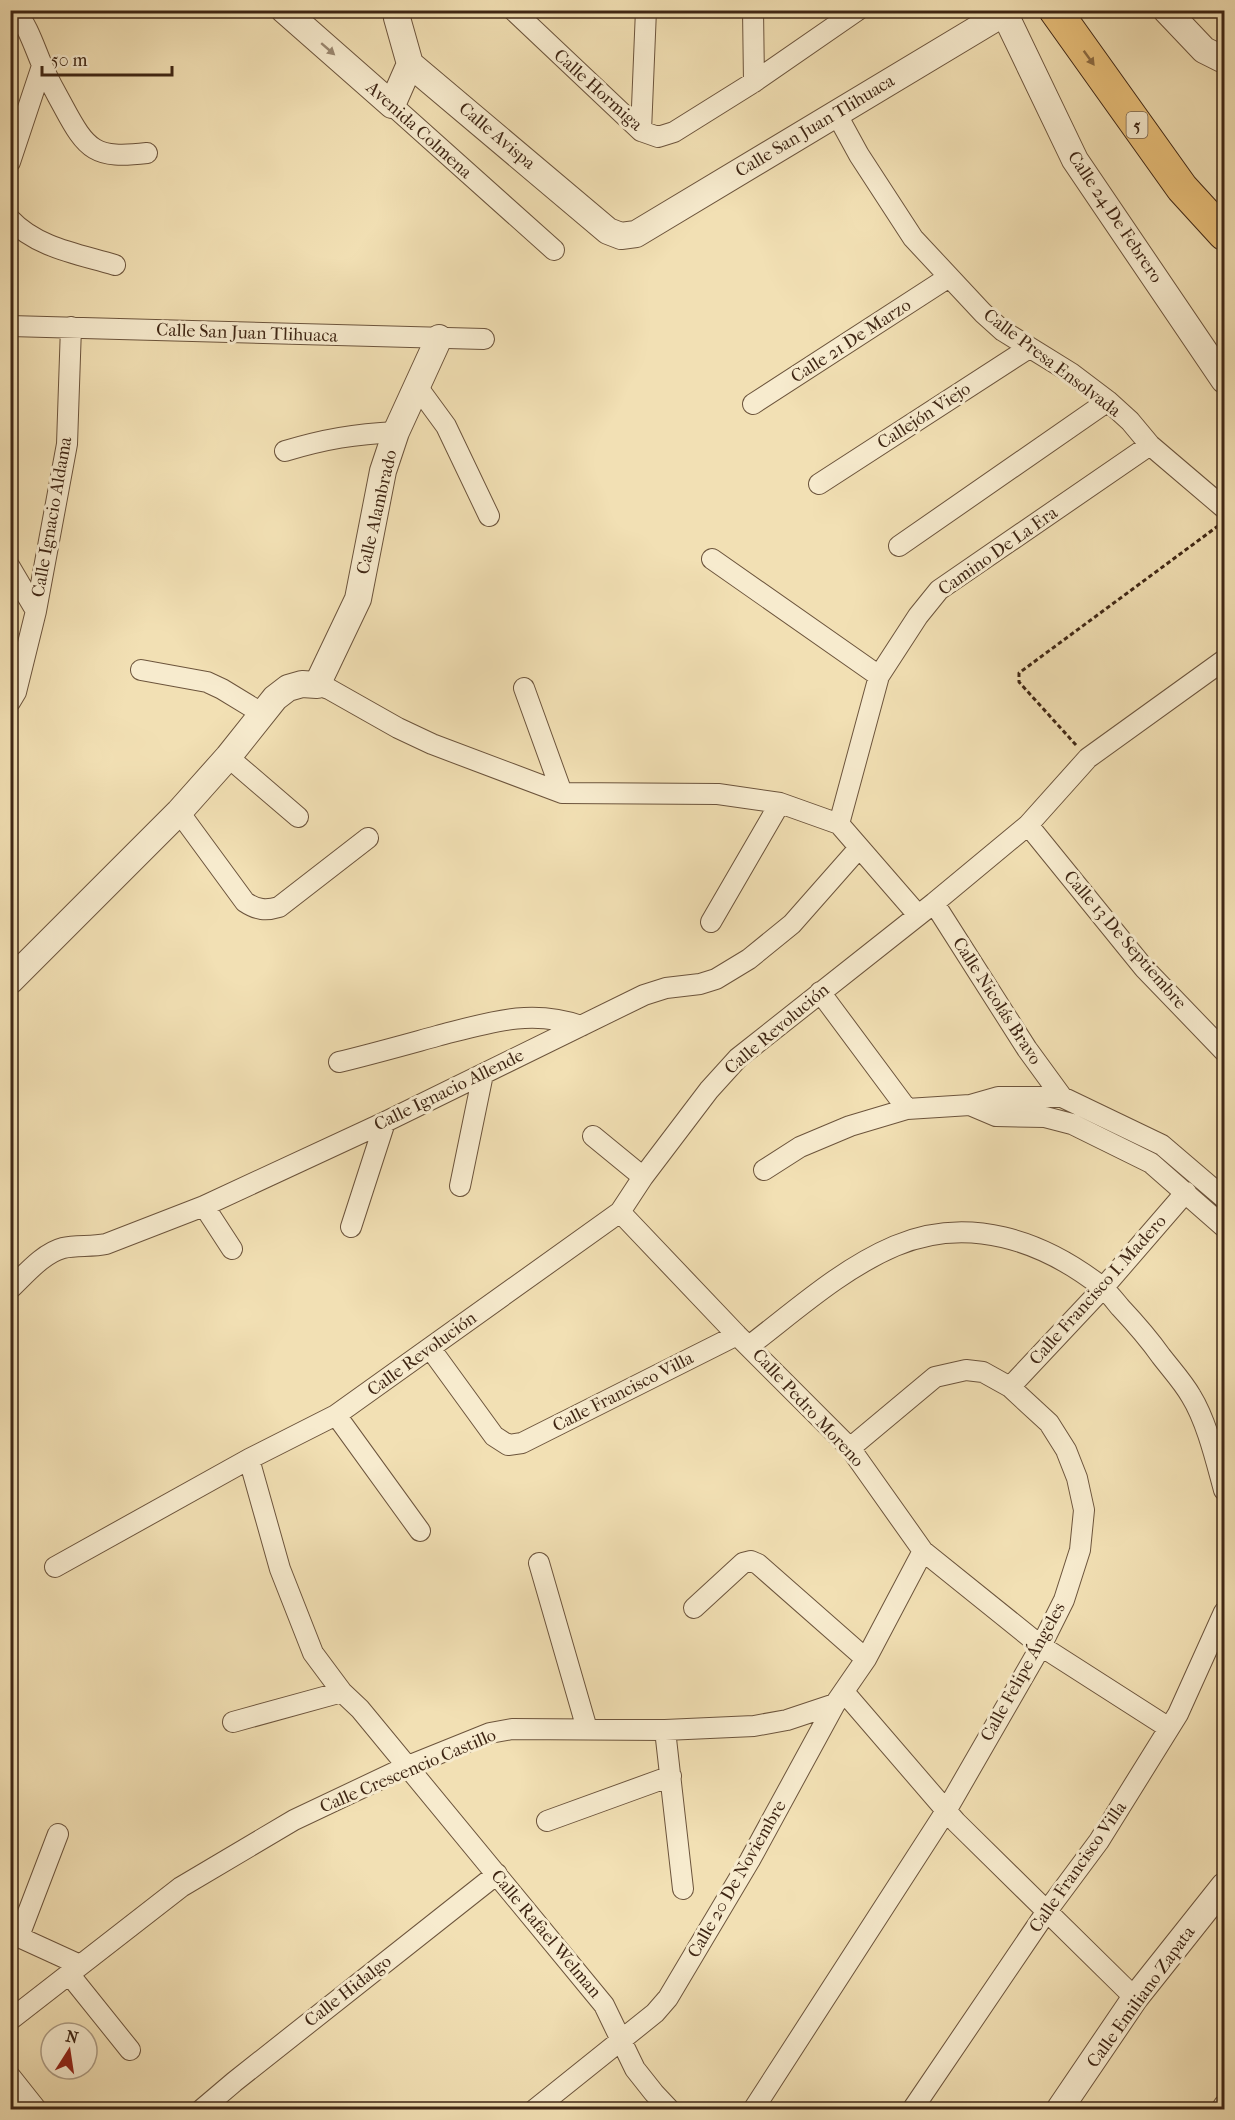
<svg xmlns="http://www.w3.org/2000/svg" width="1235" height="2120" font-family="'IM FELL French Canon',serif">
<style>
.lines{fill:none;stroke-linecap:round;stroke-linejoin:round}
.minor-casing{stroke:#6c543c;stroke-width:22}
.tertiary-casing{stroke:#6c543c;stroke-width:28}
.primary-casing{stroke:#3f2614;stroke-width:34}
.path{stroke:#3f2614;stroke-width:3;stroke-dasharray:4.5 3;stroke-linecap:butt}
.minor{stroke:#f7ebce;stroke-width:20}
.tertiary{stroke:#f7ebce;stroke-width:26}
.primary{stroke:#e9c07a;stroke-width:32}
.oneway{fill:#9b8871}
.oneway2{fill:#8c6b42}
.labels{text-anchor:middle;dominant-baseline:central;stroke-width:6;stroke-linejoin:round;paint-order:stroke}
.shield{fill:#f7ebce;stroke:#76614c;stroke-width:1.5}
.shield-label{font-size:16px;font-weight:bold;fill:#3f2614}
.street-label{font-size:18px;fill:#3f2614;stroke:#f7ebce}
</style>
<rect width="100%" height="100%" fill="#f2e0b4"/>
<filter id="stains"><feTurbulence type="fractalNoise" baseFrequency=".00333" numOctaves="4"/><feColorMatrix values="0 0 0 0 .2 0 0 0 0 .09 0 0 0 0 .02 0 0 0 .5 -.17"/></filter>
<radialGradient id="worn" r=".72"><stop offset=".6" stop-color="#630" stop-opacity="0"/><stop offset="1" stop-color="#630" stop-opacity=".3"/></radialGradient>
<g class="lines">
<g class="minor-casing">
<path id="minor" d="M15,10c12,15 18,33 25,50 6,16 15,31 23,46 24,45 32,53 84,47
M513,10l128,121 17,6 16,-5 80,-50 104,-72
M753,10l1,72
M392,105l162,145
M836,113l23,42 54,83 70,75 20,18 68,42 37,28 22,20 20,24 74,63
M641,131l5,-121
M10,162l32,-96
M10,219c27,29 69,35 105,46
M10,326l474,13
M416,385l30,41 43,90
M753,404l196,-127
M285,451c40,-12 70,-17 111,-19
M819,484l210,-136
M899,546l209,-145
M712,559l167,117
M10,567l26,44
M141,670l66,12 15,7 41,25
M317,685l12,4 69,39 34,16 130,49 156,1 62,9 59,21
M524,688l38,105
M10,702l6,-10 20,-81 31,-167 4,-117
M228,757l70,60
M179,812l66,90c12,8 21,9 34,5l89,-69
M839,824l40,-148 39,-60 21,-26 211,-145
M839,824l79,91
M1028,825l116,143 80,83
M934,903l93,146 35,48
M711,922l69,-119
M820,992l87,117
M339,1062c33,-8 65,-17 98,-26 51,-13 93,-28 144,-10
M970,1105l26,11 49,1 27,7 79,39 73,64
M593,1136l50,41
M764,1170l36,-23 50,-21 57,-17 63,-4 28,-8h64l100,48 62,53
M460,1186l23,-112
M204,1206l28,43
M620,1212l117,123 113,113 73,103 118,95 128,82
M351,1227l34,-105
M10,1289c15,-14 33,-36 53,-41 13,-3 29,-1 43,-4l98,-38 181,-84 259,-127 22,-7 34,-4 16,-5 33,-20 43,-35 67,-76
M749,1346c46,-35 92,-77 146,-100 73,-31 147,-6 207,41 7,6 13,14 18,20 15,16 29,32 41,49 10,13 22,26 30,40 16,26 25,65 33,94
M430,1348l64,88 14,9 14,-2 215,-108
M1010,1387l93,-99 83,-96
M336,1415l84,116
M249,1459l31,110 33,84 29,39 18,17 244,296 31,64 19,24 16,17
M539,1563l48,166
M55,1567l194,-108 87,-44 284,-203 23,-35 66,-87 29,-32 196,-155 94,-78 60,-67 136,-98
M694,1608l49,-45 8,-2 7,3 108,95
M844,1692l112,130 179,176
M233,1722l109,-30
M665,1730l18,159
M547,1821l124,-45
M10,1933l70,32
M19,1936l39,-102
M69,1974l61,76
M10,2020l171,-133 113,-67 114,-54 82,-33 22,-4 153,1 89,-4 33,-6 48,-16
M10,2076l27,34
M201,2110l33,-28 263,-208
M534,2110l121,-97 13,-15 82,-138 85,-156 31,-45 57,-108
M753,2110l193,-299 95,-165 23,-46 16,-50 4,-40 -7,-32 -11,-28 -17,-27 -39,-36 -27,-15 -17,-2 -31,7 -85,71
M912,2110l135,-199 52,-70 79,-127 46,-102
M1221,2110l3,-5"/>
</g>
<g class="tertiary-casing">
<path id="tertiary" d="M284,10l108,95 18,-41
M1003,10l72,150 149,220
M1166,10l38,40 20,10
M397,18l13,46 198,167 13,5 15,-2 368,-221
M10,981l169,-169 49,-55 47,-59 13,-10 14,-4 15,1 41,-86 25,-128 13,-39 43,-94
M1059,2110l76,-112 89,-112"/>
</g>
<g class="primary-casing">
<path id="primary" d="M1055,10l127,178 42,46"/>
</g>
<path class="path" d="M1076,745l-57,-63v-9l199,-147"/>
<use href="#minor" class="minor"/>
<use href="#tertiary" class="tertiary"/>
<use href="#primary" class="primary"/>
</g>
<defs><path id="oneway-solid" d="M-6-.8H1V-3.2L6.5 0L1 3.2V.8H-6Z" transform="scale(1.5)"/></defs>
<use class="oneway" href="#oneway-solid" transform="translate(328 49) rotate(41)"/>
<use class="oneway2" href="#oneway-solid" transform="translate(1089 58) rotate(54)"/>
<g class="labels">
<rect class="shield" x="1126.5" y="112" width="21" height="26" rx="4.5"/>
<g class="shield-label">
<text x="1137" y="125">5</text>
</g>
<g class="street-label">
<text transform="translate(598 90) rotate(42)">Calle Hormiga</text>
<text transform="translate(815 126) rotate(-31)">Calle San Juan Tlihuaca</text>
<text transform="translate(419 130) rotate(42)">Avenida Colmena</text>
<text transform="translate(497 136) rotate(40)">Calle Avispa</text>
<text transform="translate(1115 217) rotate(56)">Calle 24 De Febrero</text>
<text transform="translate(247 333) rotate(2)">Calle San Juan Tlihuaca</text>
<text transform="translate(851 341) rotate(-33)">Calle 21 De Marzo</text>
<text transform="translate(1052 363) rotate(37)">Calle Presa Ensolvada</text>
<text transform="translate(924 416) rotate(-33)">Callejón Viejo</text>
<text transform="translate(377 512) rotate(-77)">Calle Alambrado</text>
<text transform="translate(52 517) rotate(-80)">Calle Ignacio Aldama</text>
<text transform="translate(998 551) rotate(-35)">Camino De La Era</text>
<text transform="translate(1125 940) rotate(49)">Calle 13 De Septiembre</text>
<text transform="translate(997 1001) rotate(57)">Calle Nicolás Bravo</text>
<text transform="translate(777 1029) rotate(-40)">Calle Revolución</text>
<text transform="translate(449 1090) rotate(-26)">Calle Ignacio Allende</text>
<text transform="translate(1098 1290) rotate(-48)">Calle Francisco I. Madero</text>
<text transform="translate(422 1354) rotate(-36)">Calle Revolución</text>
<text transform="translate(623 1392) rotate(-27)">Calle Francisco Villa</text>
<text transform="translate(808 1408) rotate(47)">Calle Pedro Moreno</text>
<text transform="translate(1023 1672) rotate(-61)">Calle Felipe Ángeles</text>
<text transform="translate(408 1771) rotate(-23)">Calle Crescencio Castillo</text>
<text transform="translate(1078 1867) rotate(-55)">Calle Francisco Villa</text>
<text transform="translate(737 1879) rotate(-60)">Calle 20 De Noviembre</text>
<text transform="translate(546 1934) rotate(50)">Calle Rafael Welman</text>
<text transform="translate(348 1991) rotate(-38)">Calle Hidalgo</text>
<text transform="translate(1141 1997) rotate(-54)">Calle Emiliano Zapata</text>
</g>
</g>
<rect width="1235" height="2120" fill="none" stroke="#f2e0b4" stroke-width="36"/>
<rect x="12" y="12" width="1211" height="2096" fill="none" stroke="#3f2614" stroke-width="3"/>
<rect x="18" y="18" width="1199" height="2084" fill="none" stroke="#3f2614" stroke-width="1.5"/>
<g transform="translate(69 2051) rotate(12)"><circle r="28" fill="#f7ebce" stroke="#ad9c84" stroke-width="1.5"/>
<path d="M0-4.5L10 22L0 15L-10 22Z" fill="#8f2418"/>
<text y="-9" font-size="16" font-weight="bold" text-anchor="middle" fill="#3f2614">N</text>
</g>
<path d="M42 66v9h130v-9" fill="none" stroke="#3f2614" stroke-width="3"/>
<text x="51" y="66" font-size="18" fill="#3f2614" stroke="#f7ebce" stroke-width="4.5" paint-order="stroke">50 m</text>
<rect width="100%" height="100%" filter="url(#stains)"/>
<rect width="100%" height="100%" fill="url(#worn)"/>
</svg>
